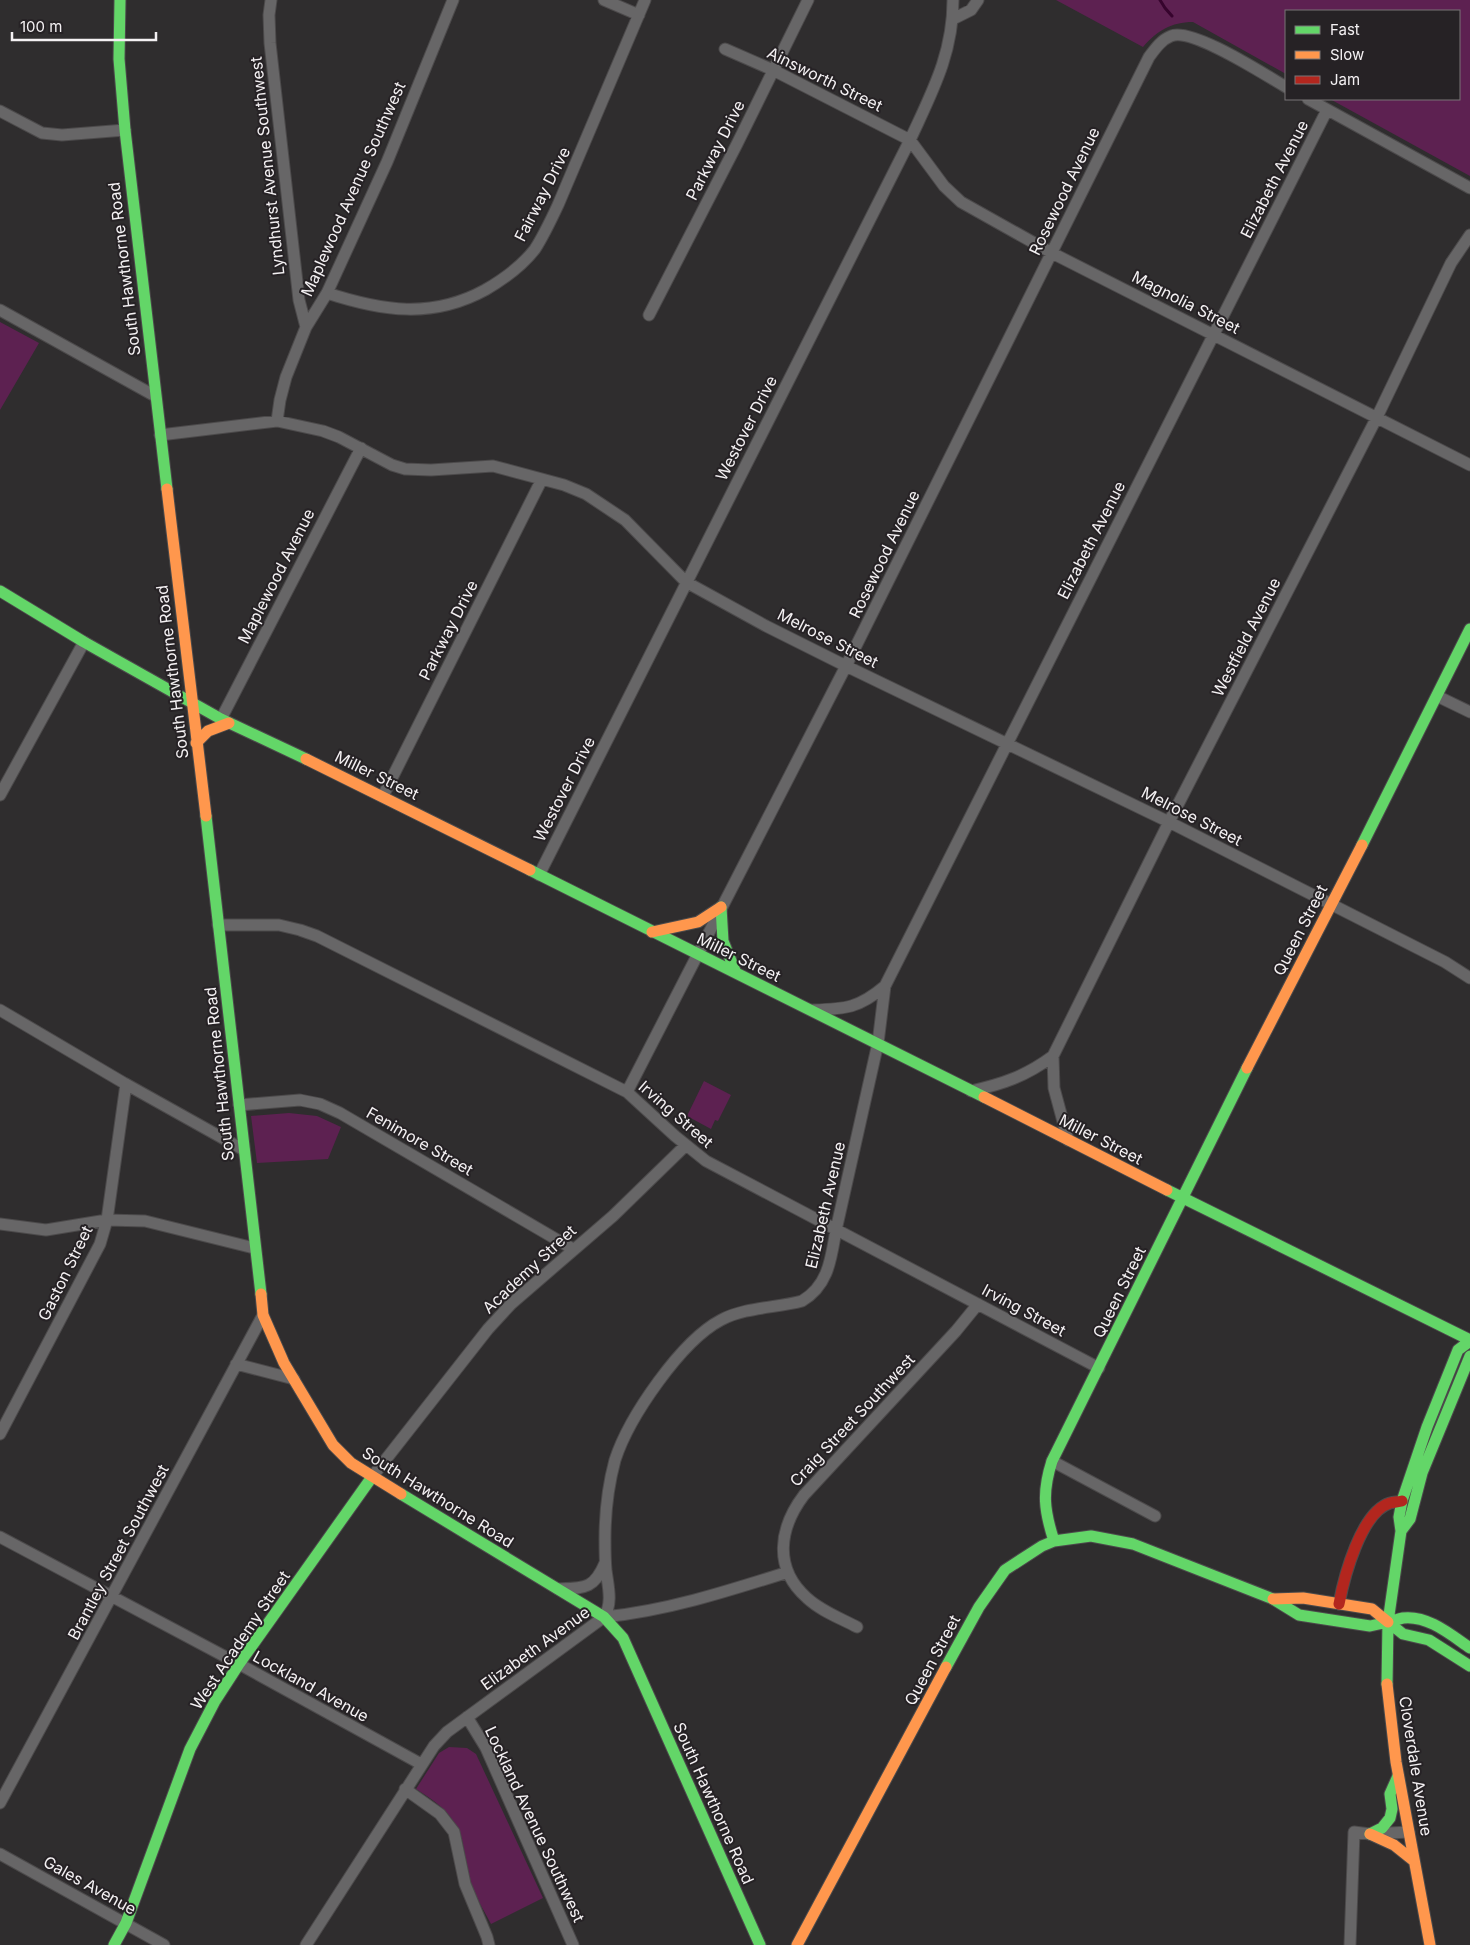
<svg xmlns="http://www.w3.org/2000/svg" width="1470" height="1945" font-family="Inter,sans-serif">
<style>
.green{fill:#5d2151}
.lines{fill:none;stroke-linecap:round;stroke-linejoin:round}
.stream{stroke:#36042d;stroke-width:3}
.street-casing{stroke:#4c4a4b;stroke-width:13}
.fast-casing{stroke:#4c4a4b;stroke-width:13}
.slow-casing{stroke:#4c4a4b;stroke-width:13}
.jam-casing{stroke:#4c4a4b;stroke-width:13}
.street{stroke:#676667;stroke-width:11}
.fast{stroke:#63d668;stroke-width:11}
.slow{stroke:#ff974d;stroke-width:11}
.jam{stroke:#b3261e;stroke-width:11}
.labels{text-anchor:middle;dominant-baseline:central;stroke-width:4;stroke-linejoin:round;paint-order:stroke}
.street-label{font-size:16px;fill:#f4f1f3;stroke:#262225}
</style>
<rect width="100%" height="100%" fill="#2f2d2e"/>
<path class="green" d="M1056,0h414v176l-140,-77h129v-88h-173v63l-93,-52c-22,0 -36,9 -50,25z
M0,322l39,21 -39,67z
M704,1081l27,14 -13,26 -3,-1 -4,9 -24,-13z
M289,1113l28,3 24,11 -13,32 -71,4 -6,-47z
M449,1747l18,1 9,6 67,144 -52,26c-8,-16 -19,-32 -23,-50 -3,-11 -3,-23 -6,-34 -7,-25 -25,-38 -46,-51l23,-36z"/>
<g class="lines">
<path class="stream" d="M1160,0l5,8 7,8"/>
<g class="street-casing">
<path id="street" d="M271,0l-2,15 1,28 29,257 7,27
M604,0l35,15
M953,19l18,-9 7,-10
M725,49l48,21 137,70 34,46 17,16 91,51 418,212
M1308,99l162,89
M0,111l42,22 20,2 63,-5
M327,293c55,18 105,26 158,-3 19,-11 37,-24 50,-41 9,-14 16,-29 23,-44l87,-205
M0,310l155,86
M649,315l88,-171 71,-144
M277,421l3,-21 6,-23 20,-50 21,-34 60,-131 66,-162
M160,435l117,-14 46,10 16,6 53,28 13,4 26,1 62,-4 71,19 22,9 39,26 61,62 80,44 80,40 323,156 276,140 25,16
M1437,696l33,16
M221,719l140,-271
M0,795l84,-153
M383,796l159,-317
M539,875l371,-735c22,-48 43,-86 43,-140
M218,925h61l21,5 17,6 310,156 48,44 31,25 393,207
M0,1010l124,73 120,67
M813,1010c33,-1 46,-2 72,-24
M971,1091c32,-7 55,-15 82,-35
M627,1092l219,-426 303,-609c6,-8 12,-17 22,-21 21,-9 94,39 115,51
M239,1105l61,-5 20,4 20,9 233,136
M1068,1140l-14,-52 -1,-32 116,-234 208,-405 74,-154 19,-28
M0,1224l46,6 61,-10 38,1 109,27
M236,1364l58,15
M0,1434l100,-190 7,-24 19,-136
M1052,1461l103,55
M372,1477l116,-148 23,-25 102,-88 73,-71
M0,1537l239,127 182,100
M558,1589c27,-1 36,0 47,-26
M604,1617c62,-6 124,-26 184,-45
M857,1627c-17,-9 -36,-16 -50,-29 -34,-30 -28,-70 -3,-103l152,-164 22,-27
M467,1717l19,31 87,197
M405,1789l35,25 14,18 11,52 22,53 2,8
M0,1803l263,-488
M0,1854l164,91
M306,1945l128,-199 13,-14 157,-115c9,-14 4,-31 2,-47 -1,-10 -1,-21 -1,-31 0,-27 3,-53 10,-79 14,-43 66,-119 106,-140 24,-13 56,-12 81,-19 27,-16 29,-43 34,-71l42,-187 7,-57 442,-876
M1350,1945l4,-113 16,2 39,-2"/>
</g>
<g class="fast-casing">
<path id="fast" d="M120,0l-1,59 6,71 42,359
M0,591l84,51 137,77 85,40
M206,816l55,478
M1362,845l108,-216
M530,870l454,227
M721,907l2,34 13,32
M1167,1190l303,150
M401,1494l203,123 19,21 137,307
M1401,1531l9,-12 12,-46 48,-117
M1054,1541c-10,-31 -12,-49 -2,-80l195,-393
M1388,1622l15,12 26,6 41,26
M1388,1622c5,-1 10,-3 15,-4 25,-3 48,17 67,30
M946,1667l33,-60 26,-37 37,-24 12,-5 37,-5 42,8 140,55 26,16 71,11 18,-4
M1387,1684l1,-62 13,-91 -2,-14 3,-16 25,-74 31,-77 12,-9
M1370,1834l12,-6 8,-10 2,-9 -2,-15 8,-18
M114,1945l12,-22 64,-174 25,-48 24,-37 133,-187"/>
</g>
<g class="slow-casing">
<path id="slow" d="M167,489l39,327
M196,743l12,-12 21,-8
M306,759l224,111
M652,932l46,-10 23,-15
M1247,1068l115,-223
M984,1097l183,93
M261,1294l2,21 21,48 49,82 18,18 50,31
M1273,1599l30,-1 69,11 16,13
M1387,1684l9,78 34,183
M1370,1834l24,11 20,16
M797,1945l149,-278"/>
</g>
<g class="jam-casing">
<path id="jam" d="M1339,1604c5,-27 22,-92 51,-101 4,-1 8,-1 12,-2"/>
</g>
<use href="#street" class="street"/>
<use href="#fast" class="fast"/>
<use href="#slow" class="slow"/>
<use href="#jam" class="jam"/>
</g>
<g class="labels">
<g class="street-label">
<text transform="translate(825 79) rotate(26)">Ainsworth Street</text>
<text transform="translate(715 150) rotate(-63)">Parkway Drive</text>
<text transform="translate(267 166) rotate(-96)">Lyndhurst Avenue Southwest</text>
<text transform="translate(1274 179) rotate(-63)">Elizabeth Avenue</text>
<text transform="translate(353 189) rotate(-66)">Maplewood Avenue Southwest</text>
<text transform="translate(1064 191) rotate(-64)">Rosewood Avenue</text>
<text transform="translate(542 194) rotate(-63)">Fairway Drive</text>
<text transform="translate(124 269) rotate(-97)">South Hawthorne Road</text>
<text transform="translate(1186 302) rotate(27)">Magnolia Street</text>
<text transform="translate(746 428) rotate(-63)">Westover Drive</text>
<text transform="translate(1091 540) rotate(-63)">Elizabeth Avenue</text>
<text transform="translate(884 554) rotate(-64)">Rosewood Avenue</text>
<text transform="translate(276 576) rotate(-63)">Maplewood Avenue</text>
<text transform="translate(448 630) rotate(-63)">Parkway Drive</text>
<text transform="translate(1246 637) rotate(-63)">Westfield Avenue</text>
<text transform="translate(828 638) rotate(27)">Melrose Street</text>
<text transform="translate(172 672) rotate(-97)">South Hawthorne Road</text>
<text transform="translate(377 775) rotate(26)">Miller Street</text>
<text transform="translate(564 789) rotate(-63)">Westover Drive</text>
<text transform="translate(1192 816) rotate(27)">Melrose Street</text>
<text transform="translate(1300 930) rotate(-63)">Queen Street</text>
<text transform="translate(739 957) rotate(26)">Miller Street</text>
<text transform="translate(219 1074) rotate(-96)">South Hawthorne Road</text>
<text transform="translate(676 1114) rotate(41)">Irving Street</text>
<text transform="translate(1101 1139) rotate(27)">Miller Street</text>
<text transform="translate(420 1141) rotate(30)">Fenimore Street</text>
<text transform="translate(825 1205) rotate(-77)">Elizabeth Avenue</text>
<text transform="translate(529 1269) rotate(-43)">Academy Street</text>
<text transform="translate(65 1273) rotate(-64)">Gaston Street</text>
<text transform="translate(1119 1292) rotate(-64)">Queen Street</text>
<text transform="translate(1024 1310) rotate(28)">Irving Street</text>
<text transform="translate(852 1420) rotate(-47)">Craig Street Southwest</text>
<text transform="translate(438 1497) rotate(32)">South Hawthorne Road</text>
<text transform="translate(118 1552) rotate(-62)">Brantley Street Southwest</text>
<text transform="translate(240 1640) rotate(-56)">West Academy Street</text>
<text transform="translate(535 1648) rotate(-36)">Elizabeth Avenue</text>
<text transform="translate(932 1660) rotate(-62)">Queen Street</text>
<text transform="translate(311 1686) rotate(29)">Lockland Avenue</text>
<text transform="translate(1416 1766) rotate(81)">Cloverdale Avenue</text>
<text transform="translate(714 1803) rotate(66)">South Hawthorne Road</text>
<text transform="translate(535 1824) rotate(65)">Lockland Avenue Southwest</text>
<text transform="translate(90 1885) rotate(29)">Gales Avenue</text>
</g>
</g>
<rect x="1285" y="10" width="175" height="90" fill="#262225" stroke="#787577"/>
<rect x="1295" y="26" width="25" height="8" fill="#63d668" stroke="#787577"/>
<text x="1330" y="35" font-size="15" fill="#f4f1f3">Fast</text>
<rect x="1295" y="51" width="25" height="8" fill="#ff974d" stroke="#787577"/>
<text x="1330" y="60" font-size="15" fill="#f4f1f3">Slow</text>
<rect x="1295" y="76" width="25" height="8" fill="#b3261e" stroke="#787577"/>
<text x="1330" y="85" font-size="15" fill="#f4f1f3">Jam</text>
<path d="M12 32v8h144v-8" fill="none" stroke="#f4f1f3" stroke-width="2.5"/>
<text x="20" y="32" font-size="15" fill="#f4f1f3" stroke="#262225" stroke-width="4" paint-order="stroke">100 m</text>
</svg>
